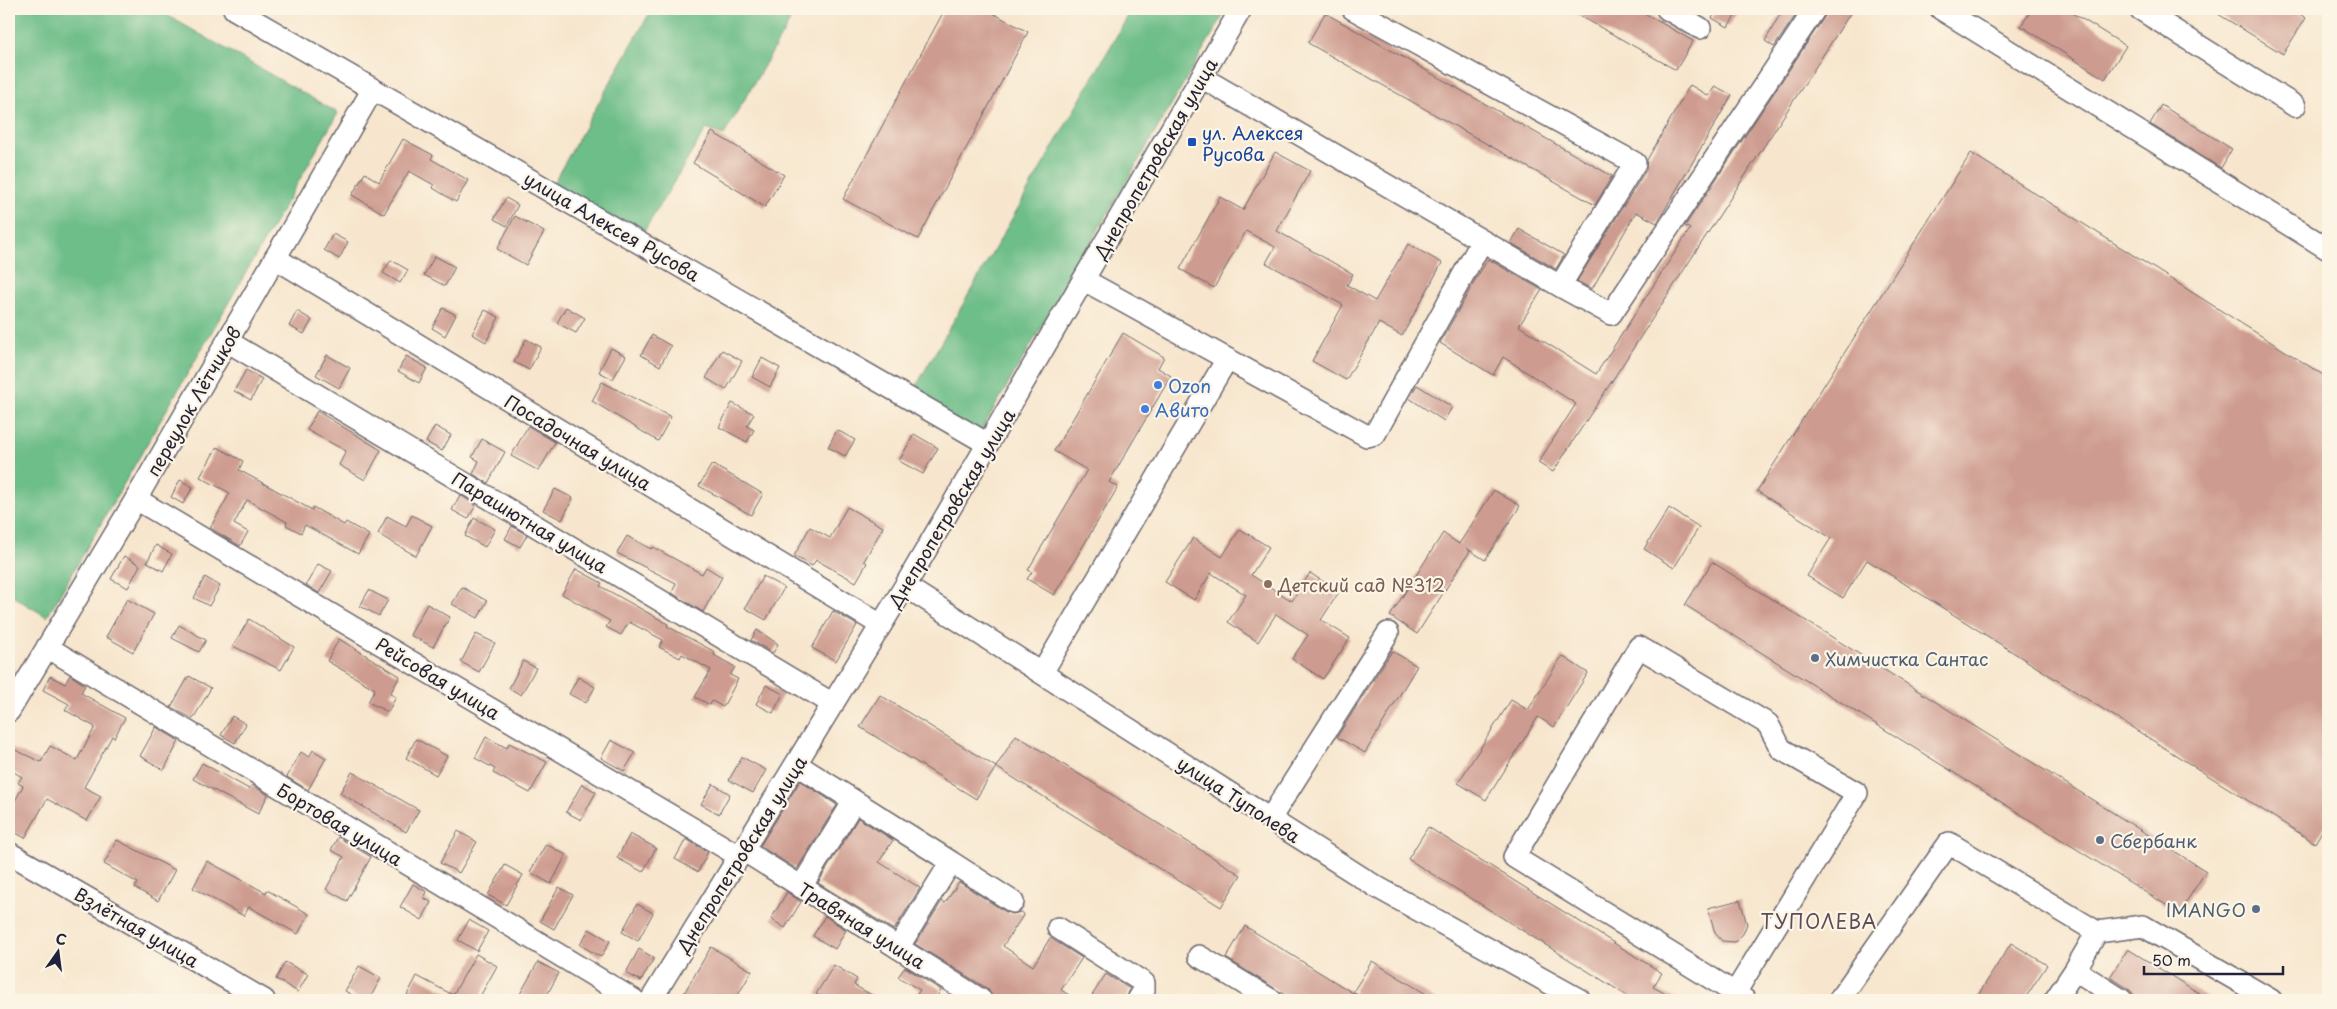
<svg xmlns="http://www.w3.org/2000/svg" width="2337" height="1009" font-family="'Playpen Sans',sans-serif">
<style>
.forest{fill:#6ebe89;stroke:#487062}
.building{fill:#cd9b8f}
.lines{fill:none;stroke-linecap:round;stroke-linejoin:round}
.minor-casing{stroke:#6d676e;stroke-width:24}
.minor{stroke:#fff;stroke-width:21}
.transit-dot{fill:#1a4fb4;stroke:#fcf5e5;stroke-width:2}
.shop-dot{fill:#3f7fe0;stroke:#fcf5e5;stroke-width:2}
.education-dot{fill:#8d6e63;stroke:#fcf5e5;stroke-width:2}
.service-dot{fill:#5c6f8a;stroke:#fcf5e5;stroke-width:2}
.labels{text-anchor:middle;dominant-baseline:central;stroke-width:4.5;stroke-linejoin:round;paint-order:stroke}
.transit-label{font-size:18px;fill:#164399;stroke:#fcf5e5;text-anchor:start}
.street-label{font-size:18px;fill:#22223b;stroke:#fcf5e5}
.shop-label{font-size:18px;fill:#366cbe;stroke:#fcf5e5;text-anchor:start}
.education-label{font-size:18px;fill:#785e54;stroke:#fcf5e5;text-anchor:start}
.service-label{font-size:18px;fill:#4e5e75;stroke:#fcf5e5;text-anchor:start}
.neighbourhood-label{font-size:19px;letter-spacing:1px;fill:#5e4c58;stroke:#fcf5e5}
</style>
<rect width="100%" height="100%" fill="#fcf5e5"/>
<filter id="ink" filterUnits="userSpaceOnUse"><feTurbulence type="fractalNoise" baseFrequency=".02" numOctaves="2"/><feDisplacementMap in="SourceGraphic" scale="10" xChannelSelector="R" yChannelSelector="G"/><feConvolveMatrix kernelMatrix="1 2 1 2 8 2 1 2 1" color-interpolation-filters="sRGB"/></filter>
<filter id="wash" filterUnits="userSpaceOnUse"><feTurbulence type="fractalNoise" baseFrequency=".0096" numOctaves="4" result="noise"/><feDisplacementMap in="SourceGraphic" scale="20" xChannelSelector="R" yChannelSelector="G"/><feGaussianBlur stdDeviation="1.12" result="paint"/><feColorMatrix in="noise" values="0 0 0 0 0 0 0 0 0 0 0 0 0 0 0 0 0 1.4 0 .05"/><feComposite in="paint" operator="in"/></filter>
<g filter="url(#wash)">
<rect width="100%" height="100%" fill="#f7e6cd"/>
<path class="forest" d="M9,9h147l182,104 -291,504 -38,-23z
M652,9h145l-73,126 -18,-6 -63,104 -92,-46z
M1132,9h95l-248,425 -68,-39z"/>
<g id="blocks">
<path class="building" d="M945,9h40l43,23 -110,207 -75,-40z
M1568,9h69l56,32 -17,29z
M1718,9h21l-11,18 -16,-9z
M1783,9h17l-26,38 -9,-6z
M1827,9h26l-300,463 -15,-9 38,-59 -73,-47 -10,18 -53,-32 37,-66 11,-18 54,31 -23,36 77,48 94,-145 -5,-3 140,-210z
M2032,9h34l60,37 -21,33 -84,-53z
M2210,9h82l14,9 -23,36z
M1325,13l287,163 -17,29 -287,-162z
M1690,85l19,11 6,-10 17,9 -75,128 -21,-11 -44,77 -15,-8 69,-111 1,-10z
M2161,105l71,44 -11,19 -71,-44z
M712,132l72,43 -19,32 -72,-44z
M403,139l30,16 -2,4 37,21 -12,22 -23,-14 1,-3 -25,-14 -25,43 -32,-19 13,-22 14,9z
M1275,152l35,19 -33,60 76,43 -6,11 28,16 33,-57 34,19 -40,73 -23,-13 -33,57 -34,-19 31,-56 -77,-42 9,-16 -29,-16 -32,57 -34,-19 40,-72 23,13z
M1971,153l357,225v443l-13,22 -448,-283 -24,38 -36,-22 24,-38 -74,-47z
M506,198l12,7 -11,21 -13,-7z
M515,216l29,16 -18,33 -29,-16z
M1519,229l45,26 -8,14 -45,-26z
M333,234l15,8 -9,17 -15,-9z
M435,256l20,11 -10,19 -21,-11z
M391,260l17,10 -8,13 -17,-10z
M566,307l19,11 -9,15 -19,-10z
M443,308l13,7 -11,21 -13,-8z
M485,310l14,7 -13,25 -14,-8z
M297,311l15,9 -8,14 -15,-8z
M1123,333l41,24 -6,11 13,8 -62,106 9,5 -64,108 -27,-16 5,-7 -4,-2 59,-100 -33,-19z
M652,335l19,11 -11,20 -19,-11z
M526,339l15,8 -12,23 -15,-8z
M611,348l15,8 -13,23 -14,-7z
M722,350l20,11 -16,29 -20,-12z
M327,355l23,13 -11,20 -23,-13z
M406,356l21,12 -8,15 -21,-12z
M762,358l18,10 -10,19 -18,-10z
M246,370l16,9 -11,21 -17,-9z
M602,382l69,35 -13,24 -66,-40z
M1417,385l35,22 -8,14 -35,-23z
M732,403l22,11 -7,12 7,4 -7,12 -28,-15z
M317,411l64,39 -16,30 -26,-15 7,-14 -39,-21z
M435,426l16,9 -9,16 -16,-9z
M528,426l27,16 -16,29 -28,-15z
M837,430l18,10 -10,16 -17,-9z
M914,434l24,14 -15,26 -24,-13z
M482,439l23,13 -17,31 -15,-9 6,-13 -7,-4z
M217,447l26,14 -4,9 73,40 1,-3 31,18 2,-3 23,13 -11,19 -53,-29 -4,8 -15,-8 1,-3 -40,-22 -13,24 14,8 -8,14 -30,-18 20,-35 -30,-16z
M712,464l51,30 -12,21 -52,-29z
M180,480l13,7 -10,17 -12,-7z
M555,489l18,9 -11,22 -19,-10z
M1494,490l26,16 -35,54 -19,-12 4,3 -53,83 -27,-18 53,-83 16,11z
M460,495l16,10 -8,14 -16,-9z
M847,507l36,20 -19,34 3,2 -11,19 -40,-22 -4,6 -18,-10 16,-29 20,11z
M1669,508l30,19 -25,41 -30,-19z
M412,515l20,11 -16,30 -38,-22 9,-18 19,10z
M474,518l21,11 -10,18 -20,-11z
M512,526l15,9 -7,12 -15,-8z
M1240,529l29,18 -18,28 41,26 18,-28 29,19 -18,28 29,18 -27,41 -31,-20 16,-24 -32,-21 -18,28 -30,-20 18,-27 -35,-22 -17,27 -29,-18 28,-44 29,19z
M627,536l24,13 2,-2 49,27 4,-7 16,10 -19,35 -31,-19 4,-10 -59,-30z
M156,545l16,9 -9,17 -16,-9z
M124,556l16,9 -12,23 -17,-9z
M1712,562l494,309 -27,42 -494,-308z
M318,564l14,7 -13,22 -13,-8z
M576,569l26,14 -2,3 68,38 -1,2 48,26 -1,3 21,12 -5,8 8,4 -15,28 -11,-6 -2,4 -15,-8 16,-27 -29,-16 -2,4 -21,-11 4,-7 -34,-18 -8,13 -15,-8 4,-6 -48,-27z
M763,576l21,12 -18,32 -21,-12z
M205,577l15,9 -11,20 -15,-8z
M462,587l25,14 -9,17 -26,-14z
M369,590l19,10 -9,16 -19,-10z
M127,599l27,15 -21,38 -27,-15z
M427,604l23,13 -17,30 -23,-12z
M833,611l24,14 -21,36 -24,-13z
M249,619l45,28 -13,23 -48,-24z
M179,625l27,15 -7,12 -27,-14z
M757,630l21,14 -5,9 -22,-13z
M476,634l19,9 -16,29 -18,-10z
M339,639l61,37 -10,18 6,3 -8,15 -20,-10 7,-13 -48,-28z
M1392,651l25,15 -52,87 -28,-16z
M1562,656l26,17 -34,54 -16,-10 -52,83 -28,-17 53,-83 17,10z
M523,661l13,7 -15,27 -12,-7z
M70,675l15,10 -4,8 44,25 -11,20 -2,-2 -28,51 17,9 -14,25 -40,-22 -22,39 -16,-9v-17l14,-26 -5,-3 4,-6 -13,-8v-22l32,15 9,-16 27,14 18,-33 -30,-17 4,-6 -26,-14 7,-14 15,8z
M189,676l22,12 -18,31 -22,-12z
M578,677l17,10 -9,16 -17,-9z
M766,685l17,9 -10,19 -17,-9z
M880,695l116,72 -20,32 -116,-72z
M232,716l14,8 -11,19 -14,-8z
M156,727l23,14 -15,29 -24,-14z
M1016,735l225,140 -20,32 -225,-140z
M486,737l21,11 2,-5 38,19 -17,31 -37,-20 2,-4 -20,-11z
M416,739l31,17 -11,19 -30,-17z
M611,740l24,13 -11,18 -23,-13z
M313,750l13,8 -18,32 -21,-13 14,-25 8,5z
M742,757l24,13 -13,23 -24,-13z
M202,763l47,26 3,-4 16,10 -10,19 -65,-35z
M352,772l67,38 -13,22 -66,-39z
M800,781l37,24 -40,64 -37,-23z
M582,784l14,8 -15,28 -15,-8z
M713,784l17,10 -11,20 -18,-10z
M858,818l35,22 -14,22 41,26 -26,42 -76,-47z
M1428,827l234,146 -9,14 24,13h-43l-226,-141z
M458,831l19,11 -18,31 -19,-10z
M630,834l26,14 -13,24 -26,-14z
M338,837l33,20 -24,44 -21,-12 18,-32 -13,-7z
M686,839l22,13 -10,20 -23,-13z
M117,840l58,30 -17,31 -23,-13 3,-5 -34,-19z
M546,844l20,11 -15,29 -21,-12z
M207,861l59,32 1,-3 42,24 -11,20 -49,-27 -5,9 -51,-28z
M505,865l18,10 -17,30 -18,-10z
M959,882l47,30 7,2 7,-2 4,2 -21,32 30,20 17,-28 32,20 -21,32 16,10h-84l-5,-11 -73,-45 27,-43 3,2z
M413,884l14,8 -3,6 7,4 -9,18 -22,-13z
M559,887l14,8 -19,34 -14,-8z
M787,892l14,10 -16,26 -14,-9z
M1740,900l7,24 -4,10 -8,8 -13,-1 -7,-8 -7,-25z
M637,904l16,9 -15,28 -16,-9z
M825,916l21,14 -11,19 -22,-13z
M469,920l19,11 -11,20 -19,-11z
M1245,926l119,74h-71l-67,-42z
M589,929l21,12 -9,16 -21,-12z
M2011,943l36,22 -23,35h-49z
M711,947l41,24 -17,29h-55z
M639,949l15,9 -13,23 -15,-8z
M2128,949l82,51h-71l-10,-11 -19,-12z
M476,954l21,12 -19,34h-61l-10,-5 10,-19 36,19z
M1372,961l64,39h-71l-12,-8z
M285,962l23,12 -10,18 -22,-13z
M538,962l21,11 -15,27h-13l-11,-6z
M834,965l23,14 -3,6 26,15h-54l-10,-6z
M359,966l22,12 -12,22h-8l-16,-9z
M905,967l36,23 -6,10h-22l7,-10 -22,-13z
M1106,974l24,15 -4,11h-37z"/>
</g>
</g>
<g filter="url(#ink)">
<use href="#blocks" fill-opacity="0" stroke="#6d676e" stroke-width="1"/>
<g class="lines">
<g class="minor-casing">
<path id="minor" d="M234,9l754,435
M1667,9l33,19
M1941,9l387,240
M2140,9l155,97
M1201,77l359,209 75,-123 -282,-154
M275,258l606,367
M1084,280l283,156 8,-2 107,-193
M1560,286l51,28 204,-305
M227,341l606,363
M136,499l603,357
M905,586l470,300 205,114
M47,647l587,353
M1042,673l185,-314
M9,711l127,-212 237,-410
M796,764l155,98 -53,86
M1270,819l118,-186
M743,850l238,150
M9,853l255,147
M951,862l62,40
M801,887l53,-86
M1058,928l86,55v7l-6,10
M1199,956l72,44
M2075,970l22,-38
M1735,993l-221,-136 125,-210 129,77 13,25 76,44 -122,200 10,7
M651,1000l254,-414 336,-577
M1839,1000l110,-157 148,89 46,-6 128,74
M2055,1000l20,-30 47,30"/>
</g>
<use href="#minor" class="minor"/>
</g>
</g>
<rect class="transit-dot" x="1187" y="137" width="10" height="10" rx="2.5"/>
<g class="shop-dot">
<circle cx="1158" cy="385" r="5"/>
<circle cx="1145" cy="409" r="5"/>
</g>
<circle class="education-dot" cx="1268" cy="584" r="5"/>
<g class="service-dot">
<circle cx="1815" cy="658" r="5"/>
<circle cx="2100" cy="840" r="5"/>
<circle cx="2256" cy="909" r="5"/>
</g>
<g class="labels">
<g class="transit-label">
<text x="1202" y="132">ул. Алексея<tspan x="1202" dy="21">Русова</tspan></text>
</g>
<g class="street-label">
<text transform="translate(1155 158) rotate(-60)">Днепропетровская улица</text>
<text transform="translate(612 226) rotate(30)">улица Алексея Русова</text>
<text transform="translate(193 401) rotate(-60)">переулок Лётчиков</text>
<text transform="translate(578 442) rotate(31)">Посадочная улица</text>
<text transform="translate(951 508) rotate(-59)">Днепропетровская улица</text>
<text transform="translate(530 522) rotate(31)">Парашютная улица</text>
<text transform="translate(438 678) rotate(31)">Рейсовая улица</text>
<text transform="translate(1239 799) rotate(33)">улица Туполева</text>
<text transform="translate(340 824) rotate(31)">Бортовая улица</text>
<text transform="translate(741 854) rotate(-58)">Днепропетровская улица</text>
<text transform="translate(862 925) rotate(32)">Травяная улица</text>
<text transform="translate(137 927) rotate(30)">Взлётная улица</text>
</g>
<g class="shop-label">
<text x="1168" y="385">Ozon</text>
<text x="1155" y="409">Авито</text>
</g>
<g class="education-label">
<text x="1278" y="584">Детский сад №312</text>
</g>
<g class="service-label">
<text x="1825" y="658">Химчистка Сантас</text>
<text x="2110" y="840">Сбербанк</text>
<text x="2246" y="909" text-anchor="end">IMANGO</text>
</g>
<g class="neighbourhood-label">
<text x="1819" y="921">ТУПОЛЕВА</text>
</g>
</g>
<rect width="2337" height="1009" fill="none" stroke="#fcf5e5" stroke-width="30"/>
<g transform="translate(58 952) rotate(14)" stroke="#fcf5e5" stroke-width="4" paint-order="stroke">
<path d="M0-4L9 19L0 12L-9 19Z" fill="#22223b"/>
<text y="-8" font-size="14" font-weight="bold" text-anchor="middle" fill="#22223b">С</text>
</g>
<path d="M2144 966v8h139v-8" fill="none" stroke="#22223b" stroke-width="2.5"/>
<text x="2152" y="966" font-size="15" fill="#22223b" stroke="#fcf5e5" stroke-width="4" paint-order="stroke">50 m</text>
</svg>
